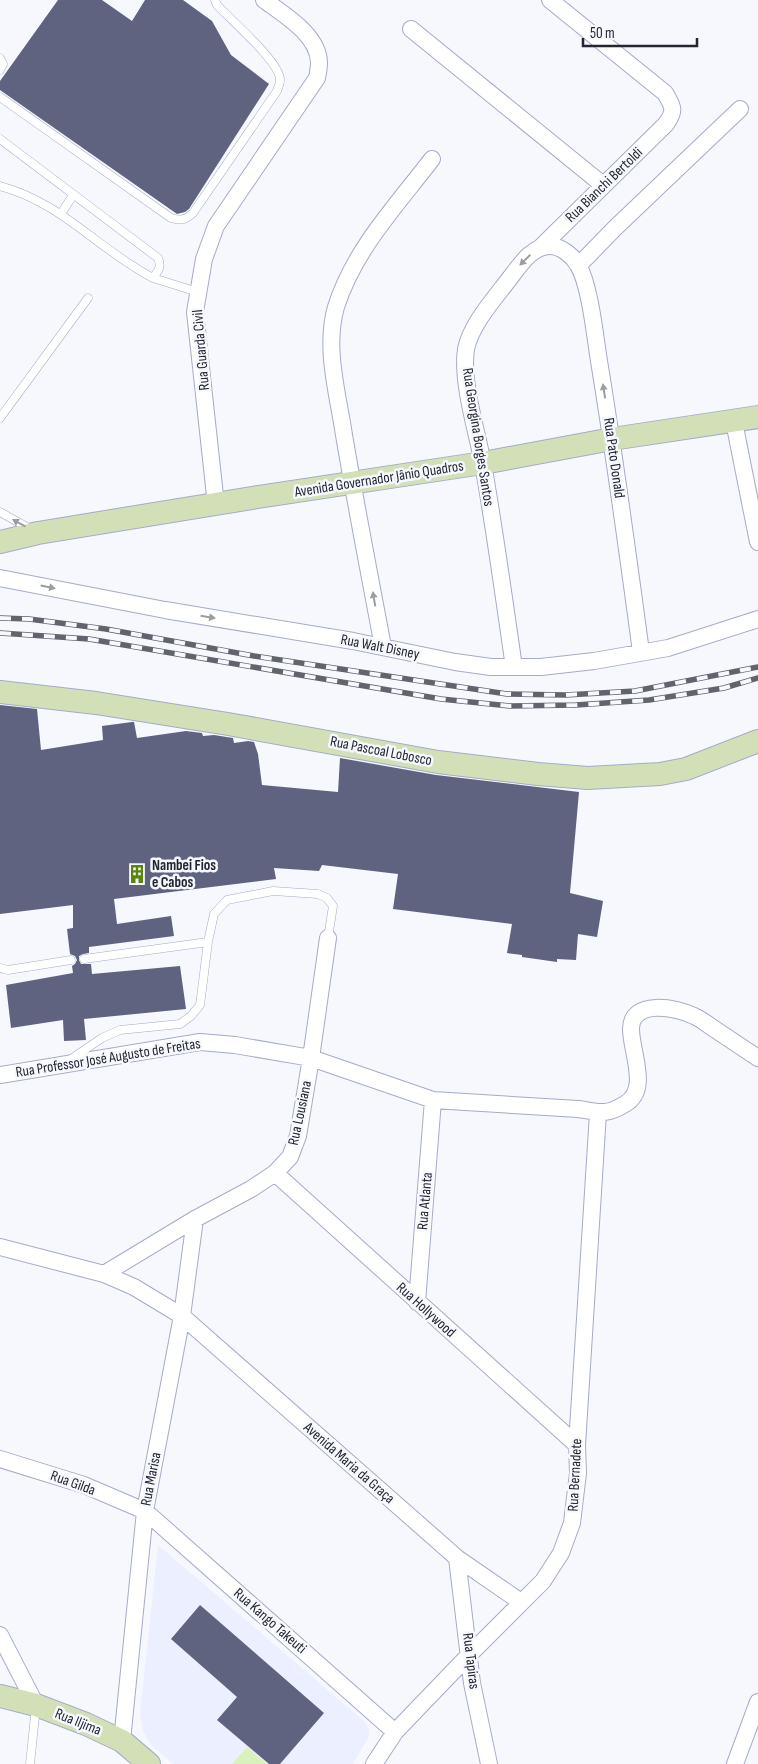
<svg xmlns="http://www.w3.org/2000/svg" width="758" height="1764" font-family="'Sofia Sans Condensed',sans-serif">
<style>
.built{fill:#ebefff}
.green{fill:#d9f2bd}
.building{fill:#5f637f}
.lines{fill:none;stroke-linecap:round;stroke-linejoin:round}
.service-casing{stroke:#a5abc9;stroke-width:9}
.minor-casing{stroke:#a5abc9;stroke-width:18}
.secondary-casing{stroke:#a5abc9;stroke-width:24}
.service{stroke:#fff;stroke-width:8}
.minor{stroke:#fff;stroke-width:16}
.secondary{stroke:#d3e0b7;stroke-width:22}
.rail-casing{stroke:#61636e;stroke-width:5.5}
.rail{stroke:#f6f8fe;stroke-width:4;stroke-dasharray:11;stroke-linecap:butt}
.oneway{fill:#9c9da2}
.labels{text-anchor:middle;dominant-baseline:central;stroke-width:5;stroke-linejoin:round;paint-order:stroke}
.street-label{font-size:15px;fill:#232531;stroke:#f6f8fe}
.poi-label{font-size:15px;font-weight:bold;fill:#232531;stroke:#f6f8fe;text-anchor:start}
</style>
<rect width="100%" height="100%" fill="#f6f8fe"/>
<path class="built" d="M158,1545l207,177 4,8v6l-16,28h-180l-22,-19 -8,-14 -3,-17z"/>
<path class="green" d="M247,1747l20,17h-35z"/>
<path class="building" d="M58,0h44l30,21 13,-21h38l29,21 19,34 38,29 -80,125 -4,3 -8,2 -177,-124v-9z
M0,705l37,4 4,41 62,-10 -1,-14 30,-4h2l3,16 49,-7 16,2 1,3 11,-1 19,3 1,5 14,-2 6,1 4,12 4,31 76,7 2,-34 96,17 143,17 -9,101 33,8 -6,36 -19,-3 -2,26 -19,-1v3l-35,-5v-2l-15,-2 5,-29 -119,-15 5,-35 -76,-9 -3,6 -45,-3 2,11 -162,20 3,25 54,-8 3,20 -85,11v6l-6,1 -4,2v4l2,4h10l1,10 88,-8 6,43 -102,10 2,21 -22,1 -1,-21 -52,8 -5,-43 67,-12 -1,-7 3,-2 2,-4 -2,-4 -5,-2 -3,-25 6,-1v-23l-73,9z
M200,1605l124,108 -44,51h-11l-52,-44 20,-23 -66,-58z"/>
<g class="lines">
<g class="service-casing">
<path id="service" d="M0,58l3,6 -3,6
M0,97l171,121c10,3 14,2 22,-5l84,-122c1,-3 3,-7 3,-11 1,-17 -50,-61 -63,-75l-2,-5
M0,139l158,119c4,9 0,13 -5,20 -54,-28 -92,-76 -153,-92
M61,214l12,-19
M153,278l45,14
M0,418l88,-120
M0,512l32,18
M84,959l124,-17
M0,968l8,2 63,-10
M71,1059l31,-21 18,-8 60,-6 11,-8 9,-11 8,-63 6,-28 13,-14 46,-9 45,3 9,4 6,8 -5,32
M30,1764l6,-58"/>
</g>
<g class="minor-casing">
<path id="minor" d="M411,29l192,156
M542,246l124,-122c10,-14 7,-17 -1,-31l-115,-93
M579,265l36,-37 125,-119
M734,422l24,120
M216,505l-21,-193 9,-53 12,-33 101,-148c1,-5 2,-10 2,-15 0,-28 -36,-49 -55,-63
M0,578l165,32 188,31 102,21 36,5h50l53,-6 74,-13 90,-29
M383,647c-13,-70 -27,-141 -39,-212 -6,-41 -20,-87 -8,-128 18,-57 60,-101 96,-148
M514,667c-10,-68 -19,-136 -31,-203 -6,-33 -22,-82 -17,-115 5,-25 29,-51 44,-71 10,-13 22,-32 40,-32 11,0 23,10 28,19 12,20 17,71 21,96 16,97 29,194 42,291
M0,1075l200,-33 35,3 76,13 122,42 145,9c21,3 28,7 47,-5 25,-14 6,-52 6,-75 0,-30 45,-22 63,-13 7,3 13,8 19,12 15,10 30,20 45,30
M275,1173l302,272
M0,1247l104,27 30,13 48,29 257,226 18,16 64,44
M104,1274l91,-55 56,-30 24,-16 15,-16 8,-21 13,-78 17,-120
M417,1302l16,-202
M0,1459l84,26 61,26 250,221
M457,1558l15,125 17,81
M0,1635l36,70
M122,1741l23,-230 37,-195 13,-97
M374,1764l21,-32 74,-77 74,-74 18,-28 11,-30 6,-50 -1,-28 21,-332
M735,1764l23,-62"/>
</g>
<g class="secondary-casing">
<path id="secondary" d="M0,542l38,-9 220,-36 225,-34 129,-24 146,-22
M0,692l96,11 132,21 210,38 100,12 50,4 72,-4 26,-5 72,-28
M0,1696l36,9 50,19 36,17 27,23"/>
</g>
<use href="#service" class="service"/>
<use href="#minor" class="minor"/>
<use href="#secondary" class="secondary"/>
<g class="rail-casing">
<path id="rail" d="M0,618l29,1 77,10 148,27 253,38 59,1 69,-4 123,-24
M0,633l89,6 352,60 69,7 66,-1 73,-5 75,-12 34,-10"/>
</g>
<use href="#rail" class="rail"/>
</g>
<defs><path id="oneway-solid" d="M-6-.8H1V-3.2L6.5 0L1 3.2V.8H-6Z" transform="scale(1.25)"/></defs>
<g class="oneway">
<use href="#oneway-solid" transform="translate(525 260) rotate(135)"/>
<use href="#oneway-solid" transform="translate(604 391) rotate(-99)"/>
<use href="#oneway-solid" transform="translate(19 523) rotate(-151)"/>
<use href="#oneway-solid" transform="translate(48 587) rotate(11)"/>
<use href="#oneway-solid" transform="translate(374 599) rotate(-100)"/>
<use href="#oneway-solid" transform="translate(208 617) rotate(9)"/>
</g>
<defs>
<g id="building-bare" transform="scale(1.5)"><path d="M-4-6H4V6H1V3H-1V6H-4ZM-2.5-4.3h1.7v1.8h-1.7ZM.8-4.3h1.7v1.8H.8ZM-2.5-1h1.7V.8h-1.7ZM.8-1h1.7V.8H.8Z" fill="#5c850c" stroke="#f6f8fe" stroke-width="2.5" paint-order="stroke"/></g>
</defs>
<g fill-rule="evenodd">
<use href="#building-bare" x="137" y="874"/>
</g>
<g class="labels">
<g class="street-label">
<text transform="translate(604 185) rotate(-44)">Rua Bianchi Bertoldi</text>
<text transform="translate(201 350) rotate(-95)">Rua Guarda Civil</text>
<text transform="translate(478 437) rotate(81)">Rua Georgina Borges Santos</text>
<text transform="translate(614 458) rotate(82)">Rua Pato Donald</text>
<text transform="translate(379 479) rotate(-9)">Avenida Governador Jânio Quadros</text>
<text transform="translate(380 647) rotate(11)">Rua Walt Disney</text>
<text transform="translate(381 751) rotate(11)">Rua Pascoal Lobosco</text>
<text transform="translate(108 1058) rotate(-9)">Rua Professor José Augusto de Freitas</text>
<text transform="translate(300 1113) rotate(-78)">Rua Lousiana</text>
<text transform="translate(425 1201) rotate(-85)">Rua Atlanta</text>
<text transform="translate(426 1310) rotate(42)">Rua Hollywood</text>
<text transform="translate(349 1463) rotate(41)">Avenida Maria da Graça</text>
<text transform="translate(575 1475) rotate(-87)">Rua Bernadete</text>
<text transform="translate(151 1479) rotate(-79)">Rua Marisa</text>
<text transform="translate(73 1483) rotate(20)">Rua Gilda</text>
<text transform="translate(270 1621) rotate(41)">Rua Kango Takeuti</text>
<text transform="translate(471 1661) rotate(83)">Rua Tapiras</text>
<text transform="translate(78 1722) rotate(22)">Rua Iljima</text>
</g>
<g class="poi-label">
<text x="152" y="865">Nambei Fios<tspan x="152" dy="17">e Cabos</tspan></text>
</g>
</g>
<path d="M583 38v8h114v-8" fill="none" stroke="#232531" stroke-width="2.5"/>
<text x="590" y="38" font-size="15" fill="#232531" stroke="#f6f8fe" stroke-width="4" paint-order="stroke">50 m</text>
</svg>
